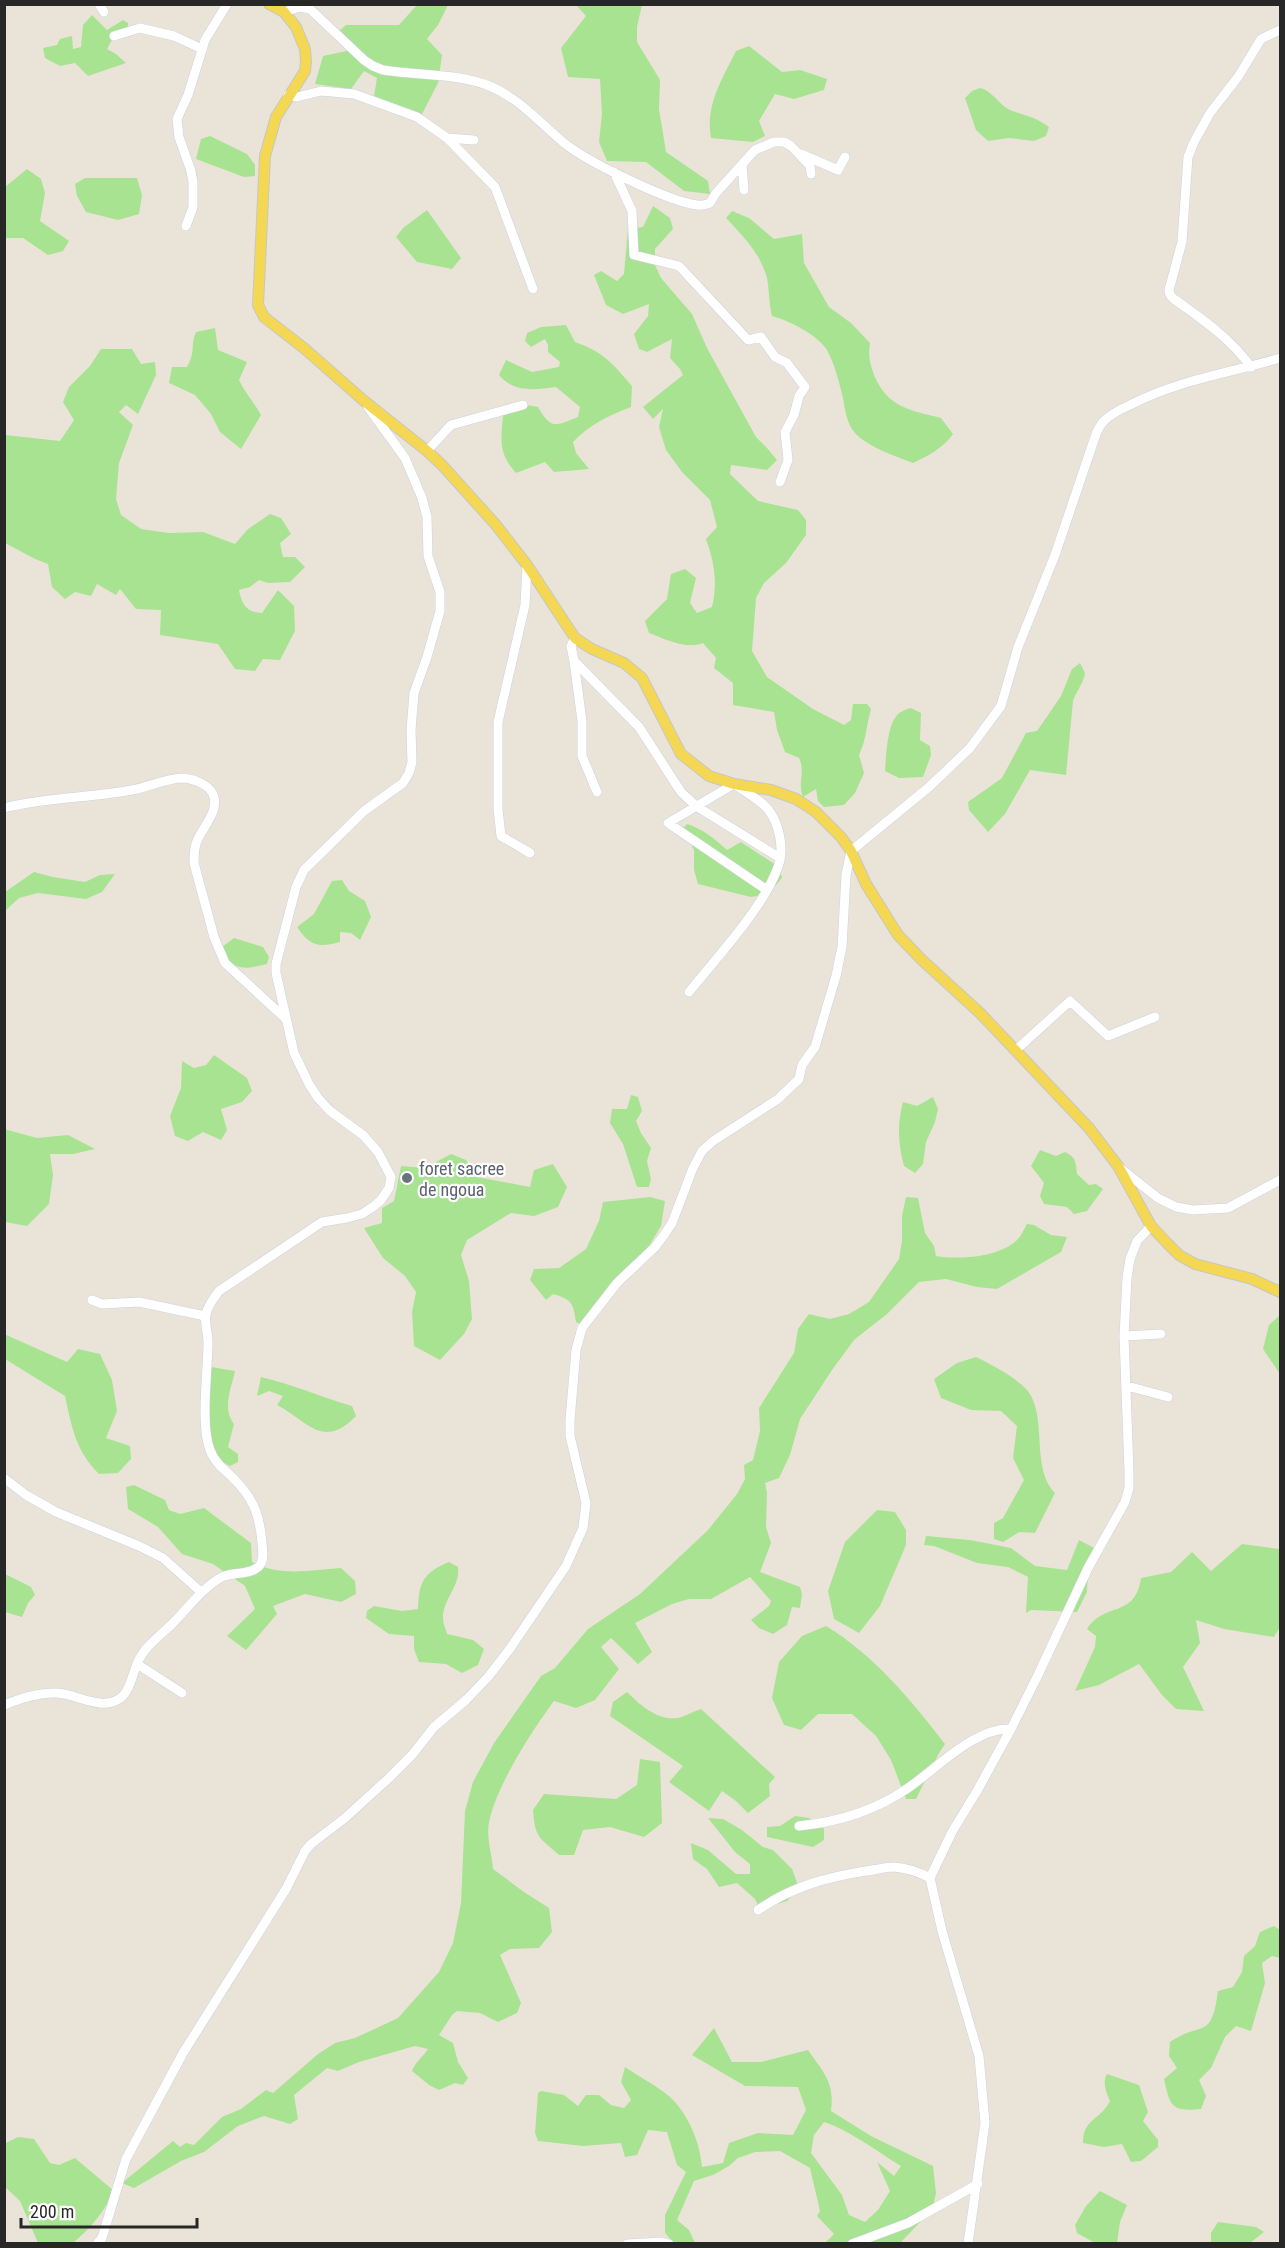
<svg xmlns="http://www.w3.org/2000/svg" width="1285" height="2248" font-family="'Roboto Condensed',sans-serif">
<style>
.green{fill:#a8e392;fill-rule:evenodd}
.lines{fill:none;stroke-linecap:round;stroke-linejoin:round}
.minor-casing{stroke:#cdd0e1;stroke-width:10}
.major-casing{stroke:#c7c7c7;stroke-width:12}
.minor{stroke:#fff;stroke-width:9}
.major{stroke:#f4d853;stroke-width:10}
.worship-dot{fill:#6b7280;stroke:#fff;stroke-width:2}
.labels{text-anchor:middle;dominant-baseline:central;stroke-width:4.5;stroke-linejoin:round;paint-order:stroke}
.worship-label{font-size:18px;fill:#5b616d;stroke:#fff;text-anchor:start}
</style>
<rect width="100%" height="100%" fill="#eae4d8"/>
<path class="green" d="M417,5h31l-10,20 -11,14 15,16 -4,28 -17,33 -47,-20 3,-18 -13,-7 -13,18 -36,-5 8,-28 33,-7 -18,-17 8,-7h53z
M576,5h66l-5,22v15l23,38 -1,29 7,43 42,29 2,13 -26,-3 -38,-29 -39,-1 -8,-19 3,-28 -2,-35 -32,-2 -7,-29 25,-32z
M92,15l15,15 16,-10 5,3v4l-16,13 -5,9 9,5 10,9 -38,13 -13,-13 -15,3 -15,-8 -2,-10 14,-3 3,-6 12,-3 1,13 8,-2 2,-22z
M749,46l33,26 18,-2 27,9 -3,11 -30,9 -19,-5 -16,27 6,15 -12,6 -42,-4c-6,-32 11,-59 25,-87z
M980,88c11,2 18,15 28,21 15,7 25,6 41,18l-3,9 -12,5 -25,-3 -21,3 -12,-11 -11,-32 7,-7z
M210,136l37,18 8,11v11l-11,1 -48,-18 5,-20z
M27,169l14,10 4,14 -5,28 29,20 -6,10 -15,4 -25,-17h-18v-51z
M85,178h52l5,17 -3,19 -21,6 -32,-8 -9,-16 -2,-12z
M653,206l17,12 3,11 -18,20v16l6,13 31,36 15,34 49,89 11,11 10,12 -10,10 -36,-5 -1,9 28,27 40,9 8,10v15l-20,28 -22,20 -8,15 -4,53 15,26 46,32 31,16 7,-5 2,-16h14l4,5c-5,17 -4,29 -12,46l5,18 -9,20 -11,12 -20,2 -6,-6 -2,-12 -13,8c-6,-17 3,-23 -4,-39l-14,-6 -8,-22 -3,-18 -41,-7v-22l-19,-15 2,-10 -13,-15c-16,7 -39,-4 -54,-10l-4,-12 22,-22 4,-25 14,-5 11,9 -6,25 7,10 15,-6c6,-25 2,-45 -6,-68l11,-12 -7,-27 -28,-28 -16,-22 -7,-23 4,-18 -10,10 -10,-12 40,-32 -3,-6 -10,-11 2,-19 -25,13 -8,-3 -5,-15 14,-18 1,-12 -26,10 -17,-9 -12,-30 7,-4 16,10 7,-7 4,-45 15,-2z
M427,210l34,48 -9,11 -35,-7 -21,-25 7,-9z
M732,211l17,7 25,21 28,-5 2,29 25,44 22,16 19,20c-2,13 0,20 4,32 14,33 36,35 67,43l12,16c-10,14 -25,22 -40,29 -16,-6 -47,-17 -58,-30 -8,-9 -10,-23 -12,-35 -4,-16 -8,-33 -16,-48 -9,-15 -39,-30 -55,-34 -3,-12 -3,-28 -5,-38 -7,-25 -24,-42 -41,-60z
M566,325l9,17c29,10 38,22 57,44l-1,21c-23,9 -41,17 -58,35l3,11 13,16 -35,3 -9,-10 -29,11c-18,-20 -15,-32 -13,-58l24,-10 11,2c13,23 18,19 40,10l2,-10 -24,-20c-22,3 -42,6 -57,-12l7,-15 26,12 27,-5 1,-5 -12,-10v-7l-3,-6 -14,8 -6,-6 2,-8 14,-6z
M215,328l3,22 29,12 -8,18c6,13 15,22 22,35l-20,34 -21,-17 -9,-18 -16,-19 -26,-12 3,-16h15c9,-16 3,-21 9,-35z
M101,349h31l9,15 14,-2 1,13 -18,39 -12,-9 -7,7 14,13 -14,38 -3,36 5,16 20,14 28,4 34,-1 32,12 13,-15 22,-15 11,4 10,16 -11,9 3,14h12l10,10 -15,15 -22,1 -9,-3 -9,7 -11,3c3,15 7,22 23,23l16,-23 16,16 1,25 -15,29 -17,-1 -8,12 -20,-2 -17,-25 -58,-9 1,-25 -25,-1 -16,-20 -4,6 -19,-11 -6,12 -16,-4 -10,7 -13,-12 -4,-23 -13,-5 -30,-16v-108l55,6 14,-21 -11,-18 6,-15 21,-21z
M1080,663l5,10c-2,11 -8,17 -12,28l-7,74 -36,-5 -25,44 -17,18 -19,-22 -1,-8 34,-24 24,-45 11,-2 24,-35 11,-27z
M911,708l10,5 -1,27 10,6 1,9 -8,22 -24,1 -14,-7c1,-13 2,-42 10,-53 3,-6 11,-9 16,-10z
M687,824c16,5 28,15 40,26l14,-8 38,25 3,11 -14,16 -17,3 -53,-13 -4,-14v-20l-11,-22z
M34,872l19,5 32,5 15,-7 15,-1 -13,18 -16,7 -48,-6 -19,5 -14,13v-19z
M342,880l7,11 16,10 6,16 -11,23 -9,-7 -11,-1v10c-22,6 -30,4 -43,-15l17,-13 18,-33z
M234,938l29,9 6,10 -2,7c-22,5 -35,9 -45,-17z
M214,1055l33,23 5,13 -10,11 -21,7 6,21 -6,10 -18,-8 -15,9 -13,-5 -5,-20 11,-28 1,-27 12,7 12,-3z
M631,1095l7,2 4,14 -6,10 5,12 10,15 -4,13 4,18 -2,8h-12l-14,-43 -13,-21 2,-14h15z
M933,1097l5,12 -3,13 -9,20 -3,22 -8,9 -11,-7c-6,-23 -7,-41 -1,-64l14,4z
M4,1129l33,9 31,-3 27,14 -22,5h-23l3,21 -4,29 -22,22 -22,-4z
M1040,1150l16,6 9,-4c11,5 11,11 12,22l12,11 7,-1 7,5 -16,22 -13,3 -7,-7 -23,-3 -4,-8 4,-13 -13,-17z
M451,1154l15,6 11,17 53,10 4,-17 19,-6 14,23 -9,20 -24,9 -23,-3 -44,27 -6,15 8,26 3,38 -8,15 -24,26 -26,-14 -2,-34 4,-20 -11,-16 -22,-18 -19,-30 18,-5v-15l12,-7 7,-35 24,2z
M650,1197l15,4 -4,25 -18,30 -25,20 -34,50 -8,-4c-3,-20 -4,-22 -23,-28l-7,6 -16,-20 4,-11 25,-1 27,-19 13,-28 4,-19z
M906,1197l12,1 7,35 9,13 2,10c24,4 62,1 80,-15 5,-4 8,-12 11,-17l7,1 17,10 16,2 -6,15 -64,37 -20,-2 -31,-8 -27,3 -32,32 -33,26 -22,30 -32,49 -10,36 -11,23 -14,5 2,10 -1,34 5,16 -11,29 40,15 2,7 -2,14 -8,-1 -5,18 -14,9 -14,-6 -8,-8 18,-14 2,-5 -21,-24 -39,22h-22l-17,5 -37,19 17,29 -14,12 -27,-26 -10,9 18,22 -24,31 -19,8 -22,-7c-21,28 -59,87 -65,122 -3,13 3,32 4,46l31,23 25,16 3,24 -13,16 -29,1 -10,6 21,48 -4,10 -19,9 -18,-9 -23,-2 -5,4 -13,20 14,8 5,19 10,16 -5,7 -8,-2 -16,7 -10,-5 -17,-14c3,-9 11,-14 16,-22l-13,-3 -56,16 -21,9 -11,-3 -33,27 4,24 -8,5 -26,-8 -26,10 -34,26 -23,9 -47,27 -12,-5 51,-42 7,6 6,-4 8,2 28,-28 19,-8 25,-19 7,3 45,-39 17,-11 20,-5 43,-20 41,-46 14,-29 8,-40 4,-92 8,-29 21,-39 47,-67 14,-8 33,-39 52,-35 68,-64 29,-36 8,-15 -1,-14 9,-5 7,-29 -1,-23 35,-55 4,-24 11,-15 21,5 19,-5 20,-12 30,-43 3,-18v-25z
M1280,1315v59l-17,-25 6,-24z
M4,1334l63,28 11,-13 22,5 12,26 5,31 -11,27 24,8 1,13 -13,14 -19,1c-24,-24 -27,-47 -34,-78l-60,-37z
M976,1357c16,8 34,17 48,30 26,24 5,79 31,106l-20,40 -16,-1 -16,10 -9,-3v-16l9,-5 21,-38 -11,-22 4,-32 -16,-15 -30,-1 -30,-12 -7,-19 23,-16z
M211,1367l24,4c-4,19 -13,37 -1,53l-6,23 10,7v8l-8,4 -13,-7 -9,-28z
M261,1377c31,7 60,20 91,29l4,10c-33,34 -47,6 -79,-11l6,-9 -14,-5 -12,5z
M134,1485l31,15 4,10 11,4 24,-6 47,35 1,19c27,15 60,8 89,6l14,13 1,13 -15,8 -36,-8 -32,12 4,8 -31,36 -19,-14 28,-27 -10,-23 -32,-22 -31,-10 -24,-27 -30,-18 -2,-22z
M877,1510l18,2 11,18v15l-26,61 -21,27 -25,-14 -6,-28 17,-49z
M926,1536l44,4 41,8 24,18 32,4 12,-30 17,9 -8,19 -1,24 -10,20 -46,-2 -5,3 2,-36 -20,-10 -31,-4 -43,-17 -10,-1z
M1242,1544l37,5 1,78 -6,10 -50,-8 -28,-9 4,23 -17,24 21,44 -28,-2 -14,-14 -23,-31 -40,21 -24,6 20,-44 1,-11 -9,-7c18,-28 48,-10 54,-51l30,-6 21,-20 19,19z
M449,1562l9,5c3,19 -16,33 -15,52 0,5 3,10 4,15l26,6 11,9 -6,16 -16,8 -16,-9 -27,-2 -5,-13v-13l-25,-2 -23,-16 1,-7 7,-5 28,5 16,-2c1,-27 5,-36 31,-47z
M5,1574l26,13 4,8 -7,8 -6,14 -17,-5z
M826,1626c48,29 85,74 119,118l-6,9 -23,46h-10l-15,-39 -15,-24 -24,-22h-34l-17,16 -17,-5 -12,-27 7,-36 23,-26z
M627,1692c13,13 31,29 51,26 8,-2 16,-7 23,-9l74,68 -6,7 1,12 -22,17 -12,-12 -14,-10 -13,20 -40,-29 14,-16 -73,-50 3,-14z
M640,1759l20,3 2,61 -18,14 -34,-10 -27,3 -9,25h-15c-20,-18 -24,-17 -26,-45l11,-16 72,5 21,-14z
M795,1816l14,2 15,11v11l-11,7 -46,-10v-10l13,-1z
M708,1818l15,1 19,11 21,17 10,3 19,19 7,19 -12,13 -27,8 -5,-10 -18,-16 -18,4 -12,-18 -14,-10 -2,-16 17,7 28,24h14v-10l-15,-12z
M1274,1926l6,4v28l-8,-2 -10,7 3,20 -14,48 -15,-5 -11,11 -14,31 -12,12 7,16 -5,13c-30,3 -31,-3 -37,-30l13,-11 -8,-12 1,-14c32,-22 41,0 48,-51l15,-4 9,-15 2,-16 11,-10 5,-14z
M714,2028l18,34h29l47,-12c15,22 27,32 23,61l40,25 62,30 3,27 -4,17 -32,33h-75l9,-9 -17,-18 3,-5 -10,-43 -30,-17 -25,1 -17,6 -9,8 -16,9 -19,6 -17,39 12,10 6,13h-21l-9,-10v-18l21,-43 -9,-7 -10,-33 -19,-2 -11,25 -12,2 -4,-14 -38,3 -45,-5 -3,-8 3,-40 3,-2 23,4 14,11 8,-11h13l12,10 13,3 7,-8 -10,-18 4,-15c13,9 27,16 40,26 21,15 35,48 37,74l21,-4 6,-20 29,-10 35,2 13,-25 -8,-23 -53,-1 -53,-31zM824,2122c27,9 52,29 77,44l-7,10 -17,-14 13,29 -12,19 -13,12 -16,-7 -7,-20 -31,-42 3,-18z
M1107,2074l32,11 9,27 -5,9 15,19v7l-17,14 -10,1 -9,-18 -18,3 -21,-4c0,-25 17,-22 27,-42 -4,-9 -8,-18 -3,-27z
M18,2137l16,2 16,24 9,2 16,-7 39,33c-10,21 -23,37 -41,52h-35l-18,-42 -15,-14 -1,-43z
M1100,2191l27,14 -7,17 -3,21h-22l-18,-10 -2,-8 11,-19z
M1218,2222l38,5 8,5 -14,11h-39v-10z"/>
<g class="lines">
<g class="minor-casing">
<path id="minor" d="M99,4l5,8
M284,12l16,-5 10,2 54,51 9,6 10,4c36,6 76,3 109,17 29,13 48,36 72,56 24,19 103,58 133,62 5,1 8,0 13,-2l6,-10 39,-43 19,-8h10l7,4 19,20 1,8
M114,36l26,-8 34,8 28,13
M288,95l9,2 24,-6 33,3 63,23 30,21 27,2
M447,138l48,49 38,102
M801,154l37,16 7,-13
M742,165l2,25
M614,172l18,39 2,44 45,11 69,74 13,-3 14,20 12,6 18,24 -6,9 -5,19 -9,17 3,28 -8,22
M186,226l7,-19v-25l-2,-11 -12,-34 -2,-18 11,-24 17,-55 22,-36
M1251,367c-21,-29 -49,-48 -77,-68l-4,-4 -1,-5 13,-48 6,-85 6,-15 16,-29 28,-36 23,-38 19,-9
M427,451l24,-26 72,-20
M527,565l-2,40 -27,117v87l3,27 29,17
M575,638l-4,8 3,15 65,66 42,65 15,14 84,52
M574,661l8,60v35l15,36
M4,808c42,-11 86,-10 128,-18 16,-3 33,-11 49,-12 11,0 27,6 32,16 7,17 -10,32 -16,47 -3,7 -3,14 -3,22l20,74 11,26 60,55
M689,992c27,-34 81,-91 91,-132 3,-14 -1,-35 -10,-48 -7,-11 -25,-20 -36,-28l-66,39 99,67
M1016,1050l54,-49 38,35 47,-19
M1120,1168l38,30 18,9 17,3 35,-2 52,-28
M92,1300l10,4 37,-2 66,14
M1124,1336l37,-2
M1127,1386l41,11
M4,1478l22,17 30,17 83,34 24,12 38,34
M137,1664l45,29
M4,1705c17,-7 35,-13 53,-12 20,1 43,18 62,6 11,-7 13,-24 18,-35 7,-18 23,-28 36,-41 14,-14 31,-37 49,-46 10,-5 31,-2 38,-12 5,-7 2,-16 2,-23 -3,-31 -10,-46 -32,-67 -8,-7 -16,-14 -20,-25 -10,-25 -2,-80 -2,-108 0,-9 -4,-20 -2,-27 1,-9 8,-17 13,-24l103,-69 25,-4 15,-4 12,-8 7,-6 8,-12 2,-11 -13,-25 -15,-17 -33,-24 -12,-13 -9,-14 -15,-31 -18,-80v-9l20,-77 8,-17 60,-59 39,-28 6,-10 3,-11 -1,-32 3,-37 13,-36 13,-46v-19l-12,-36 -1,-39 -5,-19 -17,-40 -37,-51
M799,1826c39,-4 76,-15 109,-38 28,-19 67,-61 103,-59
M758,1910c33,-23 69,-33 108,-39 9,-1 19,-4 28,-4 12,1 25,5 36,11
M97,2244l5,-6 24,-79 57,-106 103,-164 19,-38 6,-7 34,-26 44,-40 23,-23 22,-28 32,-27 22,-23 21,-27 57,-84 17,-38 3,-25 -16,-67v-16l6,-70 6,-22 35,-45 38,-36 9,-12 8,-12 21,-55 9,-17 11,-10 65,-42 21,-20 3,-14 13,-18 21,-71 6,-29 4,-72 5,-24 78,-64 41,-39 31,-42 17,-59 37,-92 41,-121c2,-4 4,-9 7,-12 7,-8 18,-13 27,-17 48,-25 100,-32 150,-47
M627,2244l35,-2 7,2
M852,2244l56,-21 70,-39
M968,2244l17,-121 -6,-67 -37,-125 -12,-53 22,-46 25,-41 34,-62 27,-54 50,-107 37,-66 4,-14v-17l-5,-135 3,-58 3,-19 7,-18 14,-15"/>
</g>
<g class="major-casing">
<path id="major" d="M269,4l15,8 12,15 9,22 1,13 -1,9 -29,46 -11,39 -7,149 6,12 41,32 58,51 64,51 15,14 54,60 31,40 48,73 17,11 32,14 18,15 39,76 28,22 25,8 37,6 25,9 20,13 25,25 10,14 15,33 32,51 24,25 58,53 109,115 29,38 33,60 15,16 13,13 16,9 57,15 28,13"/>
</g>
<use href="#minor" class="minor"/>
<use href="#major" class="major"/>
</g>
<circle class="worship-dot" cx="407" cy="1178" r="6"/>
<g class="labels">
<g class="worship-label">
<text x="419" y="1168">foret sacree<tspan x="419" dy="21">de ngoua</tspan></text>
</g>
</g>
<rect width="1285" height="2248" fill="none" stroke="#272727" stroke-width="12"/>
<path d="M21 2218v9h176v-9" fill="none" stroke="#272727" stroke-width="3"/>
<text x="30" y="2218" font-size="18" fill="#272727" stroke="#ffffff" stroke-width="4.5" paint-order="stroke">200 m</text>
</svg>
